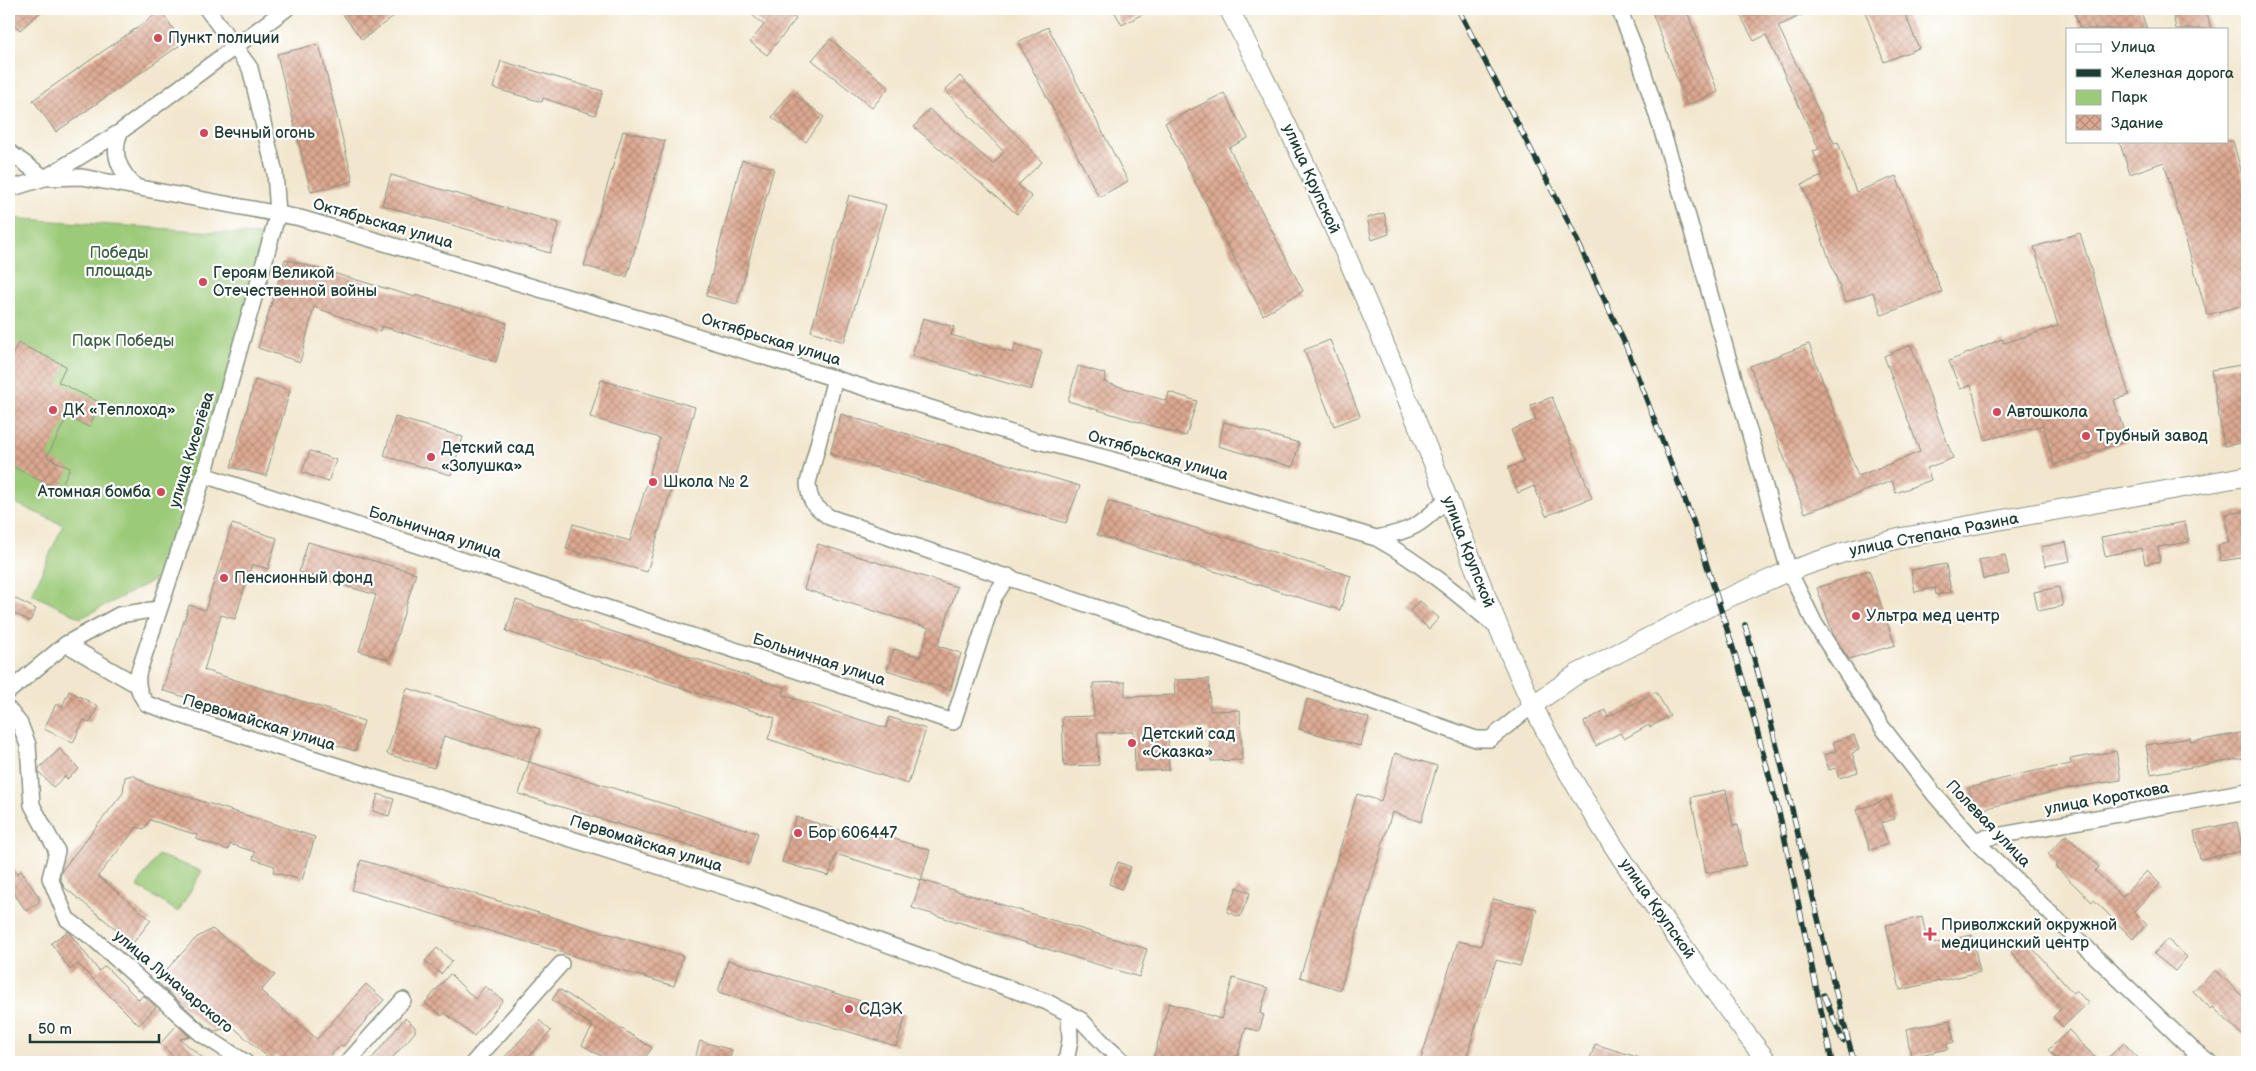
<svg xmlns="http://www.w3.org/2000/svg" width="2256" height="1071" font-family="'Balsamiq Sans',sans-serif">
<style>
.green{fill:#9bca78;stroke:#5d8456}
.building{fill:url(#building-cross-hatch)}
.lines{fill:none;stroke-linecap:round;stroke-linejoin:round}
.minor-casing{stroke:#889281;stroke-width:18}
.tertiary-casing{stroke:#889281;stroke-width:21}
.minor{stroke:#fff;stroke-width:15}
.tertiary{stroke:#fff;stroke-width:19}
.rail-casing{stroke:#1f3d34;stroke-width:5.5}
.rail{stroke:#fff;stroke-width:4;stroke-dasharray:11;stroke-linecap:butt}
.poi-dot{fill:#d1495b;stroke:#fff;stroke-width:2}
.labels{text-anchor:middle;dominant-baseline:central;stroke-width:4.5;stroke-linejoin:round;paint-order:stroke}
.poi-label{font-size:16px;fill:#1f3d34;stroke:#fff;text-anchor:start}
.street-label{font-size:16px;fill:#1f3d34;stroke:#fff}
.park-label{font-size:16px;fill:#3e6045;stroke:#fff}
</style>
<defs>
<pattern id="building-cross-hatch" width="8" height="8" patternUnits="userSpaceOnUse" patternTransform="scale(1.25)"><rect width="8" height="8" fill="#dda891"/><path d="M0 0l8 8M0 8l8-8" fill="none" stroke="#b38a77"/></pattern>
</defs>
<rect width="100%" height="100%" fill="#fff"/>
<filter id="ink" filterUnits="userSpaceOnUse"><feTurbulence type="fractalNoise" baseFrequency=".02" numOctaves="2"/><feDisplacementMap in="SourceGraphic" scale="10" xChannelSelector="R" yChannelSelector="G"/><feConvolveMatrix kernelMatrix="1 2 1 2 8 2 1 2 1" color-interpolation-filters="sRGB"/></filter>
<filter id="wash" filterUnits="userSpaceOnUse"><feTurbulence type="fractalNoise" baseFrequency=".0096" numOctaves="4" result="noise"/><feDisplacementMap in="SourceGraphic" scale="20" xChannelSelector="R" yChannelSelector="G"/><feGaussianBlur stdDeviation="1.12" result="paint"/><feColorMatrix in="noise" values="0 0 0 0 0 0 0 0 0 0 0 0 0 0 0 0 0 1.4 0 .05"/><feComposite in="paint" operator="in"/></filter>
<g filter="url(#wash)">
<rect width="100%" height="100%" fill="#f2e7ce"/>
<path class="green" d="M9,218l264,18 -102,335 -90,47 -49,-24 31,-69 -54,-25z
M158,855l44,16 -24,41 -41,-26z"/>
<g id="blocks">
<path class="building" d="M9,9h35l-24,21 -11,-10z
M339,9h64l-41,31z
M745,9h39l12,10 -29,36 -17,-13 14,-17z
M1113,9h39l-30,16z
M1651,9h35l32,83 -31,13z
M1737,9h78l-37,17 56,117 4,-1 18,50 40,-16 46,116 -60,23 -9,-23 -28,10 -43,-118 21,-8 -10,-25 6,-2 -53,-114 -12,6z
M1864,9h39l16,39 -35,14z
M2089,9h51l7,20h-67l-5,-15z
M2172,9h34l5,20h-35z
M161,11l22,32 -127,89 -23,-32z
M1048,27l80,154 -29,16 -81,-155z
M830,39l59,48 -17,21 -60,-48z
M319,44l34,137 -42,11 -34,-138z
M501,61l102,30 -8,24 -52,-17 -1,4 -49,-14z
M960,76l82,86 -24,23 14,12 -15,17 -103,-87 15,-18 64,55 11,-12 -59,-62z
M791,92l33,25 -18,25 -34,-25z
M1224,93l24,45 -19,10 74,143 -40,24 -98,-192z
M623,131l42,10 -38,136 -43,-11z
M2119,141h114l14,51v112l-40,11 -43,-153 -34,12z
M742,160l32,8 -37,136 -31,-8z
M391,175l168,48 -9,30 -168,-48z
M849,195l37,10 -42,137 -33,-11z
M1384,213l5,21 -17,6 -5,-22z
M2080,233l49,162 -15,5 13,41 -73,24 -11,-40 -58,15 -14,-55 -11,4 -11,-28 53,-22 2,4 54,-17 -24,-79z
M285,259l130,38 1,-2 91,28 -11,39 -114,-36 -2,5 -66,-24 -14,55 -42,-14z
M923,318l31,9 -3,8 62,18 2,-9 27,8 -11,38 -119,-34z
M1330,340l30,76 -26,10 -30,-76z
M18,343l48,23 -8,16 43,21 -12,24 -22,-10 -20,40 23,11 -11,22 -50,-25v-104z
M1809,344l49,132 62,-24 -36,-96 27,-11 42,113 -26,10 4,12 -35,13 -4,-12 -87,32 -55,-147z
M2247,364v78l-23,4 -13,-76z
M1078,366l28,8 -2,8 63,19 2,-9 28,9 -11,35 -118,-35z
M255,380l35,10 -24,86 -35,-9z
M601,380l94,27 -48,165 -81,-23 7,-25 57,17 30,-103 -70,-21z
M1552,397l40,101 -46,18 -12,-30 -16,7 -10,-25 16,-6 -13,-32 25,-10 -5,-15z
M841,414l239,72 -14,37 -236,-69z
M395,417l68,20 -12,38 -67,-19z
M1224,422l75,21 -6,24 -75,-21z
M310,451l26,9 -8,22 -26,-10z
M1108,501l243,75 -11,34 -243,-75z
M2247,511v46l-26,4 -3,-16 11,-2 -4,-29z
M2185,522l4,20 -31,5 2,14 -15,3 -3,-16 -37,8 -4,-19z
M232,524l45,14 -9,31 -16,-5 -17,55 -14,-4 -17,55 160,51 -9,30 -193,-61 27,-85 16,5z
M308,542l108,31 -26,87 -31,-9 17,-56 -77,-23z
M2066,542l4,19 -25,5 -4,-19z
M818,544l139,43 -19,59 23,7 -11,37 -63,-20 7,-21 26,8 9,-29 -125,-39z
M2005,555l4,19 -26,5 -4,-19z
M1946,564l5,28 -15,3 -1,-7 -20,4 -4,-22z
M1869,570l26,75 -46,14 -16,-25 -16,-46z
M2059,587l4,19 -25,5 -4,-19z
M14,598l22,11 -6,12 -21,-10z
M516,600l269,88 -2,7 103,33 3,-11 37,12 -18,55 -140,-45 7,-21 -269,-87z
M1420,601l19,17 -10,11 -19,-18z
M1209,679l1,32 30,-1 2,50 -31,1 -2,-32 -41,2 1,39 -34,1 -1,-39 -37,1 2,32 -35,1 -2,-49 32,-1 -1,-33 32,-1v15l50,-2 -1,-15z
M407,688l133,41 -11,33 -85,-26 -10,32 -47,-14z
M69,691l29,15 -8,17 -6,-3 -11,23 -29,-14 12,-25 6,3z
M1656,692l14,24 -20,11 -1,-2 -25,14 -4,-6 -24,13 -12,-24 21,-12 3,7z
M1307,699l62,19 -9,28 -61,-17z
M2240,733l5,25 -94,16 -5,-29 44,-7 1,4z
M1854,735l5,15 -7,3 6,19 -19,6 -3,-10 -7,2 -5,-15 12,-4 -3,-9z
M60,749l19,20 -12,10 -2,-3 -12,11 -14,-15v-4z
M2116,751l5,29 -52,8 -94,23 -6,-23 51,-14 51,-10 -1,-5z
M1395,753l42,13 -16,56 -29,-10 -52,178 -40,-13 57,-183 24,7z
M529,762l229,71 -9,31 -230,-70z
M133,775l14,9 168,53 -13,43 -29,-8 2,-6 -22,-7 2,-7 -25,-8 -2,6 -32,-11 1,-4 -47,-15 -6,9 -7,-2 -39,49 53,44 -18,23 -69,-56 -4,-10 2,-7 61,-77 2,-16z
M1726,790l7,36 5,-1 8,40 -40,8 -15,-76z
M378,794l16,5 -5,17 -16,-5z
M1888,799l7,20 -14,4 7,21 -18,6 -13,-40z
M796,817l63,19 2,-7 69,21 -9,30 -85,-26 -7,22 -47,-14z
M2237,822l6,29 -43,8 -6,-28z
M2066,835l33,32 -4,4 27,26 25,-26 13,13 -26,27 13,13 -14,15 -39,-39 -2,2 -37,-36 3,-2 -10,-10z
M361,860l322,96 -9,30 -322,-96z
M9,862l8,12 4,-3 18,26v5l-13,9 -17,-25z
M1118,862l13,5 -10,22 -12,-5z
M921,880l226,69 -8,28 -227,-69z
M1237,887l13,6 -10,24 -13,-5z
M1493,899l44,10 -17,57 -24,-6 -31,102h-45l38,-121 23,5z
M1922,917l6,28 44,-10 8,37 -80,18 -14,-65z
M212,929l63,46 -14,16 56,48 49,-55 18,16 -41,46 -2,-1 -17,17h-41l-8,-7 -4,5 -38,-33 -18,4 -9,-5 -50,-45 40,-43z
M68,931l31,40 6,-5 34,34 4,-5 13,12 -17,18 -61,-61 -8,6 -19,-27z
M2024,939l49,54 3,-3 12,13 -25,24 -10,-10 8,-8 -50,-57z
M2167,939l20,18 -12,14 -21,-17z
M437,948l15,13 -11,13 -16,-13z
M728,960l178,55 -10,31 -178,-54z
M2216,970l31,31v39l-34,-33 -2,2 -18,-18z
M450,974l25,25 10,-13 18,14 -29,36 -29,-23 -3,3 -17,-13z
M1233,978l35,10 -8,25 4,2 -5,16 -13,-3 -10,34h-26l-12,-3 -1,3h-45l17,-59 52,16z
M559,989l93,59 -10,14h-31l-29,-17 11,-19 -41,-26z
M405,1018l10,9v5l-26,30h-20z
M539,1020l12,11 -21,24 9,7h-39z
M1950,1020l4,22 -7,2 1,5 -37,8 -5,-28z
M177,1025l13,12 -10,2 28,23h-28l-20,-18z
M2069,1030l30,32h-39l-12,-12z
M700,1041l32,9 -3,12h-35z
M2124,1043l18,19h-39z
M1595,1044l48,15 -1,3h-53z"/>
</g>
</g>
<g filter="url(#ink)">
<use href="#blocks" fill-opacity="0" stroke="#889281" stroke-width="1"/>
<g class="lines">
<g class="minor-casing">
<path id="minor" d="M207,9l43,59 25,105 3,40 -74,262 -66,199c-1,13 1,20 9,30l114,38 493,154 293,106 34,18 25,26 18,16
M1619,9l21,52 38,121 111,389 26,53 42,65 25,38 52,67 40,46 218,209 17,13
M120,132c-9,22 -1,39 16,55
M9,152l36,26 37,-1 218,41 358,106 376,116 72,18 270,80c45,25 83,57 122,90
M9,189l36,-11 75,-46 166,-123
M835,378l-27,105c1,19 6,23 21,34l446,151 201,71h14l43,-34
M204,475l749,247 41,-125 14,-21
M1376,538c36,-7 46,-13 71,-40
M66,644l71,41
M9,691l57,-47 53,-29 39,-6
M9,710l11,14 8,21 4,60 25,46 -7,27 17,41 27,20 106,94 45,29
M1974,840l273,-49
M348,1062l55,-62
M474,1062l87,-98
M1066,1062l4,-22 -1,-27"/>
</g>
<g class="tertiary-casing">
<path id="tertiary" d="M1229,9c79,152 146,309 210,468 31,76 58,153 93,227 43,88 97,168 155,248 26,37 52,75 81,110
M1533,705l44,-31 141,-72 71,-31 56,-19 60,-15 342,-61"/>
</g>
<use href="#minor" class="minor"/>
<use href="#tertiary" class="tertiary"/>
<g class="rail-casing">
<path id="rail" d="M1458,9l111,214 57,123 67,175 55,175 33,125 51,241
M1745,625c41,145 70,292 109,437
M1824,995l19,46"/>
</g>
<use href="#rail" class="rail"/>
</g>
</g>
<g class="poi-dot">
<circle cx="158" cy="38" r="5"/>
<circle cx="204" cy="133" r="5"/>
<circle cx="203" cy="282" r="5"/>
<circle cx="53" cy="410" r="5"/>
<circle cx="1997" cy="412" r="5"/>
<circle cx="2086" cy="436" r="5"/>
<circle cx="431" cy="457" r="5"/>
<circle cx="653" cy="482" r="5"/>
<circle cx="161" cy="492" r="5"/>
<circle cx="224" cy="578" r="5"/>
<circle cx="1856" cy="616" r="5"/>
<circle cx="1132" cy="743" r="5"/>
<circle cx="798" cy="833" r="5"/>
<path d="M1927.5 926.5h5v5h5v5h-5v5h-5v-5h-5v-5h5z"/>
<circle cx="849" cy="1009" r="5"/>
</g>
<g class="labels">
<g class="poi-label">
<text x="168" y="38">Пункт полиции</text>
<text x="214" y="133">Вечный огонь</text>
<text x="213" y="273">Героям Великой<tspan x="213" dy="18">Отечественной войны</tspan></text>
<text x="63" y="410">ДК «Теплоход»</text>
<text x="2007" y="412">Автошкола</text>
<text x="2096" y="436">Трубный завод</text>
<text x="441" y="448">Детский сад<tspan x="441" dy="18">«Золушка»</tspan></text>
<text x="663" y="482">Школа № 2</text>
<text x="151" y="492" text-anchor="end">Атомная бомба</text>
<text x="234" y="578">Пенсионный фонд</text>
<text x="1866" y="616">Ультра мед центр</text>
<text x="1142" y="734">Детский сад<tspan x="1142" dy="18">«Сказка»</tspan></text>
<text x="808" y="833">Бор 606447</text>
<text x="1941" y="925">Приволжский окружной<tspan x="1941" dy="18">медицинский центр</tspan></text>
<text x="859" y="1009">СДЭК</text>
</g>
<g class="street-label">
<text transform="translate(1311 179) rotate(66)">улица Крупской</text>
<text transform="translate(383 224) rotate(16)">Октябрьская улица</text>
<text transform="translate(771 340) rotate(17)">Октябрьская улица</text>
<text transform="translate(192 450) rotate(-73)">улица Киселёва</text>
<text transform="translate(1158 456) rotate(16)">Октябрьская улица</text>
<text transform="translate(435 533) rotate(18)">Больничная улица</text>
<text transform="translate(1934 535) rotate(-11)">улица Степана Разина</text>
<text transform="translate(1468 552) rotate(69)">улица Крупской</text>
<text transform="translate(819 660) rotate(18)">Больничная улица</text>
<text transform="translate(259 723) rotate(17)">Первомайская улица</text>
<text transform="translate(2107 799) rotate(-10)">улица Короткова</text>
<text transform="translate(1988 824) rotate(46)">Полевая улица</text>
<text transform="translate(646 844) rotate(17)">Первомайская улица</text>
<text transform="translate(1657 909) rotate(55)">улица Крупской</text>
<text transform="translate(173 982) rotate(40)">улица Луначарского</text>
</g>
<g class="park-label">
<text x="119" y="253">Победы<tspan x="119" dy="18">площадь</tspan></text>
<text x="123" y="341">Парк Победы</text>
</g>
</g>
<rect width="2256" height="1071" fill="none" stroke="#fff" stroke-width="30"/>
<rect x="2066" y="28" width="162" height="115" fill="#ffffff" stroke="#a5b1ae"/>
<rect x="2076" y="44" width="25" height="8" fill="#ffffff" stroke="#a5b1ae"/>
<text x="2111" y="52" font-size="15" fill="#1f3d34">Улица</text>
<rect x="2076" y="69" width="25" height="8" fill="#1f3d34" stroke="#a5b1ae"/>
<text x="2111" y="78" font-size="15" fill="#1f3d34">Железная дорога</text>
<rect x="2076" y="90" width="25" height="15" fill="#9bca78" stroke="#a5b1ae"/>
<text x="2111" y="102" font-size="15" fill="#1f3d34">Парк</text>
<rect x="2076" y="115" width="25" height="15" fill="url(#building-cross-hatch)" stroke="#a5b1ae"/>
<text x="2111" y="128" font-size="15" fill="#1f3d34">Здание</text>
<path d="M30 1034v8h129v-8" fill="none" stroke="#1f3d34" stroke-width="2.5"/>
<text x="38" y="1034" font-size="15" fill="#1f3d34" stroke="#ffffff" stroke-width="4" paint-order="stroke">50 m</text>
</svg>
